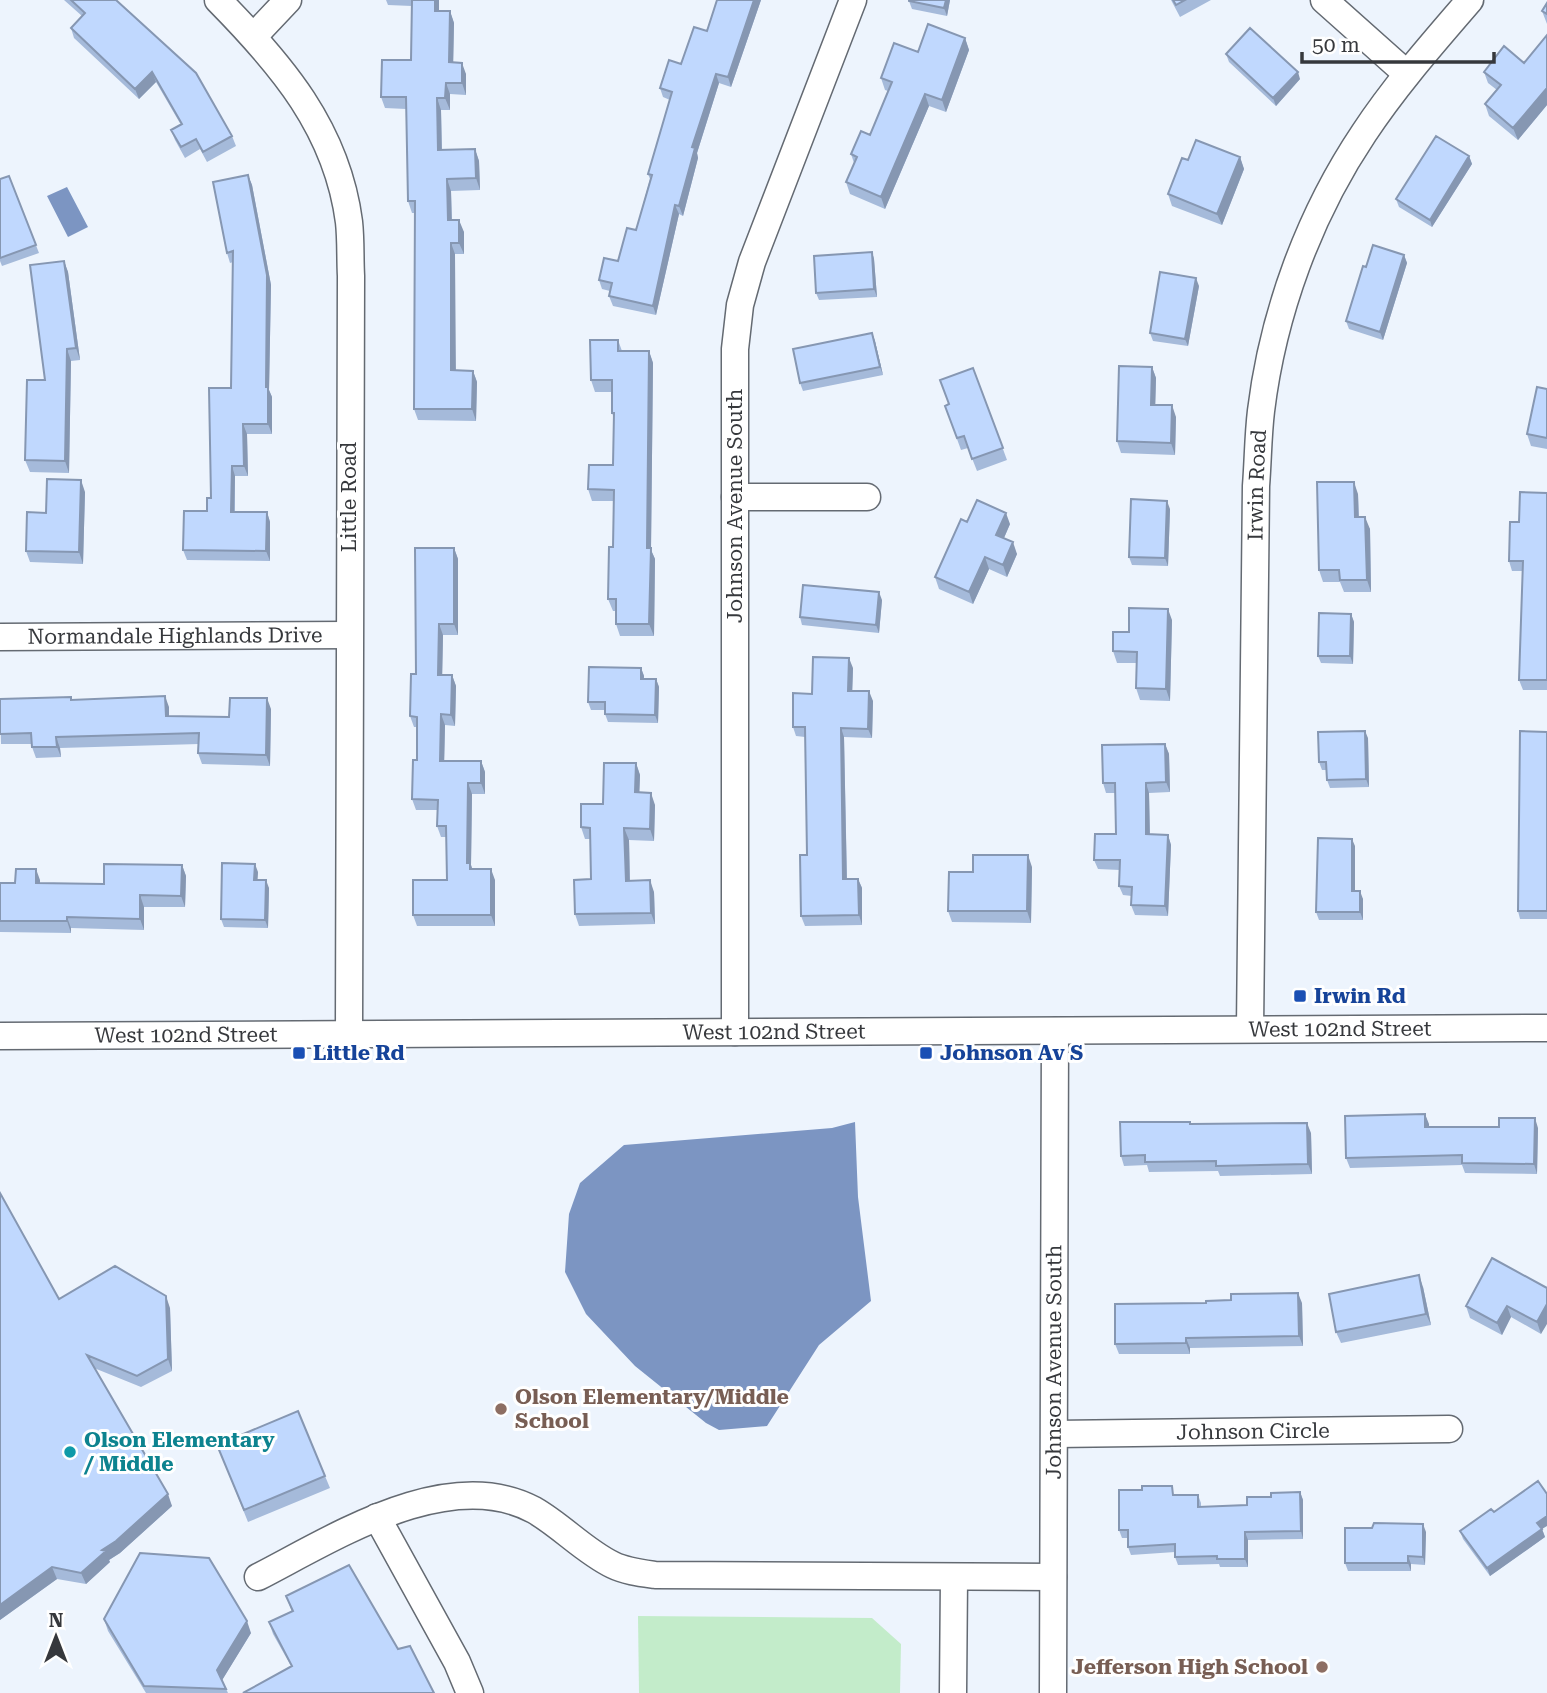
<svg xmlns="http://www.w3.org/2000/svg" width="1547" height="1693" font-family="'Roboto Serif',serif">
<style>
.green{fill:#c3ecca}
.water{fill:#7c95c2}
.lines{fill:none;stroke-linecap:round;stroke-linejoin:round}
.minor-casing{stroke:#646a72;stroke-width:29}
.minor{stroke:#fff;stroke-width:26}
.wall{fill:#a5bada}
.shaded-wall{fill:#8697b2}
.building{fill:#c0d8fe;stroke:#8697b2;stroke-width:2}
.transit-dot{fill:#1a4fb4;stroke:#fff;stroke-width:2.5}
.education-dot{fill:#8d6e63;stroke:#fff;stroke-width:2.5}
.culture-dot{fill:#0f9aa8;stroke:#fff;stroke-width:2.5}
.labels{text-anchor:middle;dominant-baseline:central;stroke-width:6;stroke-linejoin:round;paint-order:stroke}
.street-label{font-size:21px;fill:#36383c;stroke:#fff}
.transit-label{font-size:21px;font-weight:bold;fill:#164399;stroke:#fff;text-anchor:start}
.education-label{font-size:21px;font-weight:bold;fill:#785e54;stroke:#fff;text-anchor:start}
.culture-label{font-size:21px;font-weight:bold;fill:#0d838f;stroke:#fff;text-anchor:start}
</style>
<rect width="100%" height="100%" fill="#edf4fd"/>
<path class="green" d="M638,1616l234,2 29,26 -1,49h-261z"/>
<path class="water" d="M67,187l21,40 -20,10 -21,-41z
M855,1122l3,75 13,104 -52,44 -52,81 -48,4 -13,-7 -71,-57 -49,-52 -21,-42 4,-58 11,-31 44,-38 208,-17z"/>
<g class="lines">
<g class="minor-casing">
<g id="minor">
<path d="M218,0c63,64 119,129 131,222 2,18 1,36 2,54l-2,758"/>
<path d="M1324,0l83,74"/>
<path d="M254,36l34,-36"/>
<path d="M735,497h132"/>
<path id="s1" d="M0,637l349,-2"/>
<path id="s2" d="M1250,1029l6,-543c2,-25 2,-50 5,-75 12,-98 48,-196 103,-278 31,-47 69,-90 106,-133"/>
<path d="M735,1032v-683l5,-44 12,-43 101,-262"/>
<path id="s3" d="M0,1036l1547,-8"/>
<path id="s4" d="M1055,1434l394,-5"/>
<path d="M377,1517l80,145 13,31"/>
<path d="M258,1577c76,-39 190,-113 276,-67 28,16 50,41 79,55 12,6 28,8 42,10l398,2"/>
<path d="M953,1693l1,-116"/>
<path id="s5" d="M1053,1693l2,-662"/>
</g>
</g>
<use href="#minor" class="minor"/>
</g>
<path class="wall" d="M64,0h52l116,136 4,10 -29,16 -7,-13 -15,9 -10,-18 -4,-10 10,-5 -25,-43 -17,17 -65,-61 -3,-10 11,-12z
M386,0h53v11h11l4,12 -1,39 13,12v21l-16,-1v16h-9l1,40 33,-1 4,12 1,29 -29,1 1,29 12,12v22h-9v116l18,1 4,11 -1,39 -58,-1 -4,-11 1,-196h-3l-4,-12 -2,-92 -21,-1 -4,-11 30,-37 1,-54 -24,-1z
M717,0h44l-30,87 -12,-4 -22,70 1,5 -15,58 -4,-2 -23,101 -43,-9 -4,-10 1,-5 -8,-2 -3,-9 19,-19 18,-31 14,-51 -2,-5 22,-74 -7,-3 -3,-9 21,-24 26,-33z
M950,0l-3,16 -35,-7 -3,-8z
M1171,0h40l-31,17z
M1547,3v21l-5,-13z
M1547,35v70l-29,35 -29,-24 -4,-12 12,-14 -9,-7 -4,-11 40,-9z
M965,38l4,12 -23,62 -17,-6 -44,103 -35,-15 -4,-12 8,-19 -3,-9 19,-19 18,-44 -3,-1 -4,-12 37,-26z
M1226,54l74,25 -24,27 -47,-44z
M1469,156l3,8 -40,63 -33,-20 -3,-8z
M1240,157l4,12 -22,56 -50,-19 -4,-12 20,-34z
M248,175l4,10 19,100 -2,105 3,7v37h-25l1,42h-13v36h32l3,10v39l-83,-1 -4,-10 24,-39 4,-13 20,-110 2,-126 -3,1 -3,-10z
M9,176l30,77 -37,13 -2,-5v-82z
M872,252l2,7 3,38 -58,3 -3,-7z
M1404,255l3,8 -24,77 -34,-11 -3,-8 20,-54z
M64,261l4,11 12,88 -9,1 -2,112 -39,-1 -5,-12 20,-80z
M1199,286l-11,60 -35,-5 -3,-8z
M872,333l3,8 8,34 -80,16 -3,-8z
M618,340l4,11h27l4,12 -2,187 4,9 -1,77h-34l-4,-12v-13h-3l-5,-12 5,-52v-46h-21l-4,-12 25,-24 1,-47 -2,-5v-21h-17l-4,-12z
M1152,367l4,11 -1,27 21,12 -1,38 -54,-2 -4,-12z
M973,368l34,92 -30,11 -9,-23 -7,2 -16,-44 4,-2z
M1547,389v60l-16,-3 -4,-12z
M85,492l-2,72 -53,-2 -4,-11 20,-38z
M1547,493v197h-24l-4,-10 4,-109h-11l-3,-10 10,-39z
M1358,494l1,23 11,12 1,63h-27l-4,-10h-17l-4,-12z
M1170,509l-2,57 -36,-1 -3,-8z
M967,522l43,2 -6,14 13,16 -10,23 -18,-8 -16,35 -34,-15 -4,-12z
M454,548l4,11v76h-15l-1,40h10l4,11 -1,40 -10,-1 -1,36h37l4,11v22h-13l-1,71 1,4 23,11v46h-78l-4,-11 34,-35v-43h-6l-4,-11v-16h-21l-4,-11 5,-39v-33h-3l-4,-11z
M882,600l-3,33 -77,-8 -2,-8z
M1351,614l3,8 -1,42 -32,-1 -3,-7z
M1172,620l-2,81 -30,-1 -4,-12v-25h-19l-4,-12 16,-19z
M641,668l3,8v3h12l3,8 -1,36 -50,-1 -3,-8v-4h-14l-3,-8z
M853,668l-1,23 21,10 -1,37 -28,-1 3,142h11l4,9v37l-57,1 -4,-10 6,-61 -2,-118 -9,-1 -3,-9 19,-33z
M71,697l1,3 97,7v9l60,1 42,-8 -1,57 -68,-2 -4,-11 1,-9 -139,4 1,9 -25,1 -4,-11v-3h-31l-1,-45z
M1547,732v187h-27l-2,-8z
M1368,738l1,49 -39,1 -3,-8 -1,-10h-4l-3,-8z
M1165,744l4,10 1,38 -21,1 1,41 18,1 3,10 -3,71 -33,-1 -4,-10 1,-9 -9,-1 -4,-9 1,-16 -22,-1 -4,-9 22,-26 -1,-41h-9l-3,-10z
M636,763l4,12 -1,18 16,12 -1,36 -25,-1 1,41 24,11 1,32 -76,2 -4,-12 16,-35 -1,-40h-5l-4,-12 22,-23z
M1355,846v45l8,8v21h-44l-3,-8z
M182,865l4,11 -1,31h-41v23l-73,-2v5l-71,-1v-49h15l25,-3v3l64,1z
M1032,867l-1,56 -79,-1 -4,-11 25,-39z
M258,872l-1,8 12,8 -1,40 -44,-1 -3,-8z
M1425,1114l4,13 109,1 -1,46 -72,-1 -3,-8 -112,3 -4,-10z
M1191,1124l120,9 1,41 -92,2 -2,-5 -69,1 -2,-7 -23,1 -3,-10z
M1423,1287l8,38 -90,18 -5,-11z
M1547,1288l-6,46 -30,-17 -9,18 -32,-17 -4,-12z
M59,1299l111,9 2,63 -31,16 -47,-19 78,138 -52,47 -11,7 1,2 -24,22 -29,-5 -57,41z
M1302,1303l1,43 -113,2v6h-71l-4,-10z
M217,1445l108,31 5,12 -82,34z
M1300,1492l3,8v39l-55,1v27h-28l-1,-3 -41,1 -3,-8v-5l-44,3 -3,-8v-9h-6l-3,-8 56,-35h23l3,8v4l46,-2 24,-8z
M1494,1512l48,17 3,8 -55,39 -27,-37 -3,-8z
M1372,1528l54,4 -1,33 -14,-1v7h-63l-3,-8z
M286,1596l112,53 -107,17 -18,-32 -4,-12 23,-10z
M104,1619l147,14 -29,47 6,13h-82l-38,-62z"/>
<path class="shaded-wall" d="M435,0h4v23l-4,-12z
M754,0h7l-30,87 -3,-10z
M946,0h4l-3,16 -3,-8z
M450,11l4,12 -1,51 -4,-12z
M965,38l4,12 -23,62 -4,-12z
M462,63l4,11v21l-4,-12z
M152,72l4,10 -17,17 -4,-10z
M1298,72l2,7 -24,27 -3,-8z
M716,74l3,9 -22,70 1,5 -15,58 -4,-10 13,-59z
M446,83l4,11v16l-5,-12z
M1547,88v17l-29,35 -5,-12z
M925,94l4,12 -44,103 -4,-12z
M437,98l4,12 1,52 -4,-12z
M475,149l4,12 1,29 -4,-12z
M1469,156l3,8 -40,63 -2,-7z
M1240,157l4,12 -22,56 -5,-11z
M248,175l4,10 19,100 -2,105 3,7v37l-4,-10z
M447,179l4,12 1,41 -4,-12z
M675,205l4,9 -23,101 -3,-9z
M459,220l5,12v22l-5,-11z
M451,243l4,11 1,128 -5,-12z
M872,252l2,7 3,38 -3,-8z
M1404,255l3,8 -24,77 -3,-8z
M64,261l4,11 12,88 -4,-12z
M1196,278l3,8 -11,60 -3,-7z
M872,333l3,8 8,34 -3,-8z
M67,349l4,12 -2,112 -4,-12z
M649,351l4,12 -2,187 4,9 -1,77 -5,-12 -2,-76z
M1152,367l4,11 -1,38 -4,-11z
M473,371l4,11 -1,39 -4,-12z
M1172,405l4,12 -1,38 -4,-12z
M243,424l4,10 1,42 -4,-10z
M232,466l3,10 -1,46 -3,-10z
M81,480l4,12 -2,72 -4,-12z
M1354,482l4,12 1,35 -4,-12z
M1167,501l3,8 -2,57 -3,-8z
M267,512l3,10v39l-4,-10z
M1006,513l4,11 -10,23 -4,-12z
M1365,517l5,12 1,63 -4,-12z
M1013,542l4,12 -10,23 -4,-12z
M454,548l4,11v76l-4,-11z
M985,557l4,12 -16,35 -4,-12z
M879,592l3,8 -3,33 -3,-8z
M1168,609l4,11 -2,81 -4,-12z
M1351,614l3,8 -1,42 -3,-8z
M439,624l4,11 -1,51 -4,-11z
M849,658l4,10 -1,32 -4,-9z
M641,668l3,8 -1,11 -2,-8z
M452,675l4,11 -1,40 -4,-11z
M656,679l3,8 -1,36 -3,-8z
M869,691l4,10 -1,37 -4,-9z
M165,696l4,11v19l-3,-10z
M267,698l4,11 -1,57 -4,-11z
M441,714l4,11 -1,46 -4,-10z
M841,728l3,9 3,151 -4,-9z
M1365,731l3,7 1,49 -3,-8z
M56,737l4,11 1,9 -4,-10z
M1165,744l4,10 1,38 -4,-10z
M481,761l4,11v22l-4,-11z
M636,763l4,12 -1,29 -4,-12z
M468,783l4,11 -1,71 3,9v6l-7,-17z
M1146,783l3,10 1,51 -4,-10z
M651,793l4,12 -1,36 -4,-12z
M624,828l5,12 1,53 -4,-12z
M1168,835l3,10 -3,71 -3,-10z
M1352,839l3,7v53l-3,-8z
M1028,855l4,12 -1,56 -4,-12z
M255,864l3,8 -1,16 -3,-8z
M182,865l4,11 -1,31 -4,-11z
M36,869l4,11v14l-4,-11z
M491,869l4,11v46l-4,-11z
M858,879l4,9v37l-3,-10z
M266,880l3,8 -1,40 -3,-8z
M650,880l4,12 1,32 -4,-11z
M1360,891l3,8v21l-3,-8z
M140,895l4,12v23l-4,-11z
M67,917l4,11v5l-4,-12z
M1425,1114l4,10v12l-4,-9z
M1535,1118l3,10 -1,46 -3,-10z
M1307,1123l4,10 1,41 -4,-10z
M1419,1275l4,12 8,38 -5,-11z
M1298,1293l4,10 1,43 -4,-10z
M166,1296l4,12 2,63 -4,-12z
M1547,1304v20l-6,10 -4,-12z
M1507,1306l4,11 -9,18 -5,-12z
M1186,1338l4,10v6l-4,-11z
M1300,1492l3,8v39l-2,-8z
M168,1494l4,12 -52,47 -11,7 1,2 -24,22 -5,-11 21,-23z
M1547,1516v10l-5,3 3,8 -55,39 -3,-8 50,-45z
M1423,1524l3,8 -1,33 -2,-8z
M1245,1532l3,8v27l-3,-8z
M1408,1556l3,8v7l-3,-8z
M52,1567l5,12 -57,41v-15z
M247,1621l4,12 -30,49 -4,-12z"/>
<path class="building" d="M71,0h45l80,73 36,63 -29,16 -7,-13 -15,8 -10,-17 11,-6 -30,-52 -17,17 -64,-61 14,-15z
M412,0h23v11h15l-1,51 13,1v20h-16l-1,15h-8l1,52 37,-1 1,29 -29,1 1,41h11v23h-8v127l22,1 -1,38h-58l1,-208h-7l-2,-104h-25l1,-37h29z
M717,0h37l-26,77 -12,-3 -24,73 3,1 -16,58 -4,-1 -22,101 -44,-10 3,-13 -13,-3 5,-22 14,3 9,-33 9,2 16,-55 -4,-1 24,-82 -12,-4 9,-28 12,4 13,-37 13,4z
M909,0h37l-2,8 -35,-7z
M1173,0h12l-9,5z
M1547,3v11l-5,-3z
M928,24l37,14 -23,62 -17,-6 -44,103 -35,-15 11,-25 -6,-3 10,-23 9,4 22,-53 -11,-4 13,-35 24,9z
M1250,28l48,44 -25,26 -47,-44z
M1547,35v53l-34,40 -28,-24 16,-19 -17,-13 20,-26 20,17z
M1436,136l33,20 -39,64 -34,-21z
M1196,140l44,17 -23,57 -49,-20 14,-36 6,2z
M248,175l19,100 -1,112h2v37h-25l1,42h-12l-1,46h36l-1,39 -83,-1 1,-39h23v-13h4l-2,-110h22l2,-137 -6,2 -14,-71z
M9,176l27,69 -36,13v-79z
M1373,245l31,10 -24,77 -34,-11 17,-55 3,1z
M872,252l2,37 -58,4 -2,-37z
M64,261l12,87 -9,1 -2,112 -40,-1 2,-80h18l-15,-115z
M1160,272l36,6 -11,61 -35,-6z
M872,333l8,34 -80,16 -7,-34z
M590,340h28v11h31l-2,197h4l-2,76h-33v-25h-8l1,-52h4l1,-57 -26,-1 1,-24h24l1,-52h-2v-33h-21z
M1119,366l33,1 -1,38h21l-1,38 -54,-2z
M973,368l30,80 -31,11 -8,-23 -7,2 -12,-32 4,-2 -9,-24z
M1537,387l10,2v49l-20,-4z
M47,479l34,1 -2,72 -53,-1 1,-39 19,1z
M1317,482h37l1,35h10l2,63h-27l-1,-10h-20z
M1520,492l27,1v187h-28l4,-119h-14l1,-39h9z
M1131,499l36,2 -2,57 -36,-1z
M977,500l29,13 -10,22 17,7 -10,23 -18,-8 -16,35 -34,-15 26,-58 6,3z
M415,548h39v76h-15l-1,51h14l-1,40 -10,-1 -1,47h41v22h-13l-1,80h3v6h21v46h-78v-35h34l-1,-54h-9l1,-26 -26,-1 1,-39h4v-43l-7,-1 1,-42h5z
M803,585l76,7 -3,33 -76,-8z
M1129,608l39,1 -2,80 -30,-1 1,-36 -24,-1v-19h16z
M1319,613l32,1 -1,42h-32z
M813,657l36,1 -1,33h21l-1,38 -27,-1 2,151h15l1,36 -58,1 -1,-61h7l-2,-128h-12v-34l19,1z
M589,667l52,1v11h15l-1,36 -50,-1v-12h-17z
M165,696l1,20 63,1 1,-19h37l-1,57 -68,-2 1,-20 -143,4 1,10h-25l-1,-14 -31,1v-35l71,-2v3z
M1365,731l1,48 -39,1 -1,-18h-7l-1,-30z
M1520,731l27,1v179h-29z
M1165,744l1,38 -20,1v51l22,1 -3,71 -34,-1 1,-18 -13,-1 1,-26h-26l1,-26h21l-1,-51h-12l-1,-38z
M604,763h32l-1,29 16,1 -1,36 -26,-1 2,53 24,-1 1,33 -76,1 -1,-34 17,-1 -1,-51 -9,-1v-23h22z
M1318,838l34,1v52h8v21h-44z
M973,855h55l-1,56h-79l1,-39h24z
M222,863l33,1 -1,16h12l-1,40 -44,-1z
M104,864l78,1 -1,31 -41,-1v24l-73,-2v4h-67v-38h15l1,-14h20v14l68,1z
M1425,1114v13h74v-9h36l-1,46 -72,-1v-8l-116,3 -1,-42z
M1120,1122h70v2l117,-1 1,41 -92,2v-5l-71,1v-7l-24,1z
M0,1193l59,106 56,-33 51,30 2,63 -31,17 -50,-21 81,139 -52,47 -14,9 4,1 -25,22 -29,-6 -52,38z
M1492,1258l55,30v16l-10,18 -30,-16 -10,17 -31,-17z
M1419,1275l7,39 -90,18 -7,-38z
M1298,1293l1,43 -113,2v5l-71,1v-40l91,-1v-2l25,-1v-6z
M298,1411l27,65 -81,34 -27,-65z
M1538,1481l9,13v22l-10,7 5,6 -55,39 -27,-37 31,-22 3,3z
M1142,1486h30l1,9h25v12l49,-2v-8h24v-4l29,-1 1,39 -56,1v27h-28v-3l-42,1v-13l-47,3v-17h-9v-40h23z
M1374,1523l49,1v33l-15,-1v7h-63v-35h27z
M140,1553l69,5 38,63 -30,49 9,19 -82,-3 -40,-67z
M349,1565l49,84 12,-3 24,47h-191l49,-27 -23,-44 24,-11 -7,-15z"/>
<g class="transit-dot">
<rect x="1293" y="989" width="14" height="14" rx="3.5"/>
<rect x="292" y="1046" width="14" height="14" rx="3.5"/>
<rect x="919" y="1046" width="14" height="14" rx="3.5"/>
</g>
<g class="education-dot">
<circle cx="501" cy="1409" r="7"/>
<circle cx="1322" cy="1667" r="7"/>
</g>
<circle class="culture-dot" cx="70" cy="1452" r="7"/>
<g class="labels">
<g class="street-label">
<text stroke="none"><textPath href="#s2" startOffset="544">Irwin Road</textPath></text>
<text transform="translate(349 497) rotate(-90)">Little Road</text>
<text transform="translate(735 506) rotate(-90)">Johnson Avenue South</text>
<text stroke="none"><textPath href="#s1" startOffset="175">Normandale Highlands Drive</textPath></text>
<text stroke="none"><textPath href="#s3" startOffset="1340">West 102nd Street</textPath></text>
<text stroke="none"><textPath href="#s3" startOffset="774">West 102nd Street</textPath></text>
<text stroke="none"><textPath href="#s3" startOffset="186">West 102nd Street</textPath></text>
<text stroke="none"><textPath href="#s5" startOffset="331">Johnson Avenue South</textPath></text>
<text stroke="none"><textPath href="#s4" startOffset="198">Johnson Circle</textPath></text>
</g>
<g class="transit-label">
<text x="1314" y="996">Irwin Rd</text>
<text x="313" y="1053">Little Rd</text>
<text x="940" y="1053">Johnson Av S</text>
</g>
<g class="education-label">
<text x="515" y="1397">Olson Elementary/Middle<tspan x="515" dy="24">School</tspan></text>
<text x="1308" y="1667" text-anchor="end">Jefferson High School</text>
</g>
<g class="culture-label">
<text x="84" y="1440">Olson Elementary<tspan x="84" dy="24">/ Middle</tspan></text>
</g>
</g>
<g transform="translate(56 1637)" stroke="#ffffff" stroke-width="5" paint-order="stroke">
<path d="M0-5L12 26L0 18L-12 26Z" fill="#36383c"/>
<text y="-10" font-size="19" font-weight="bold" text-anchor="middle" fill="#36383c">N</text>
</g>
<path d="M1302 52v10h192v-10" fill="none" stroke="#36383c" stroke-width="3.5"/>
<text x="1312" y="52" font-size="21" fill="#36383c" stroke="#ffffff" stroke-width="5" paint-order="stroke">50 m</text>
</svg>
